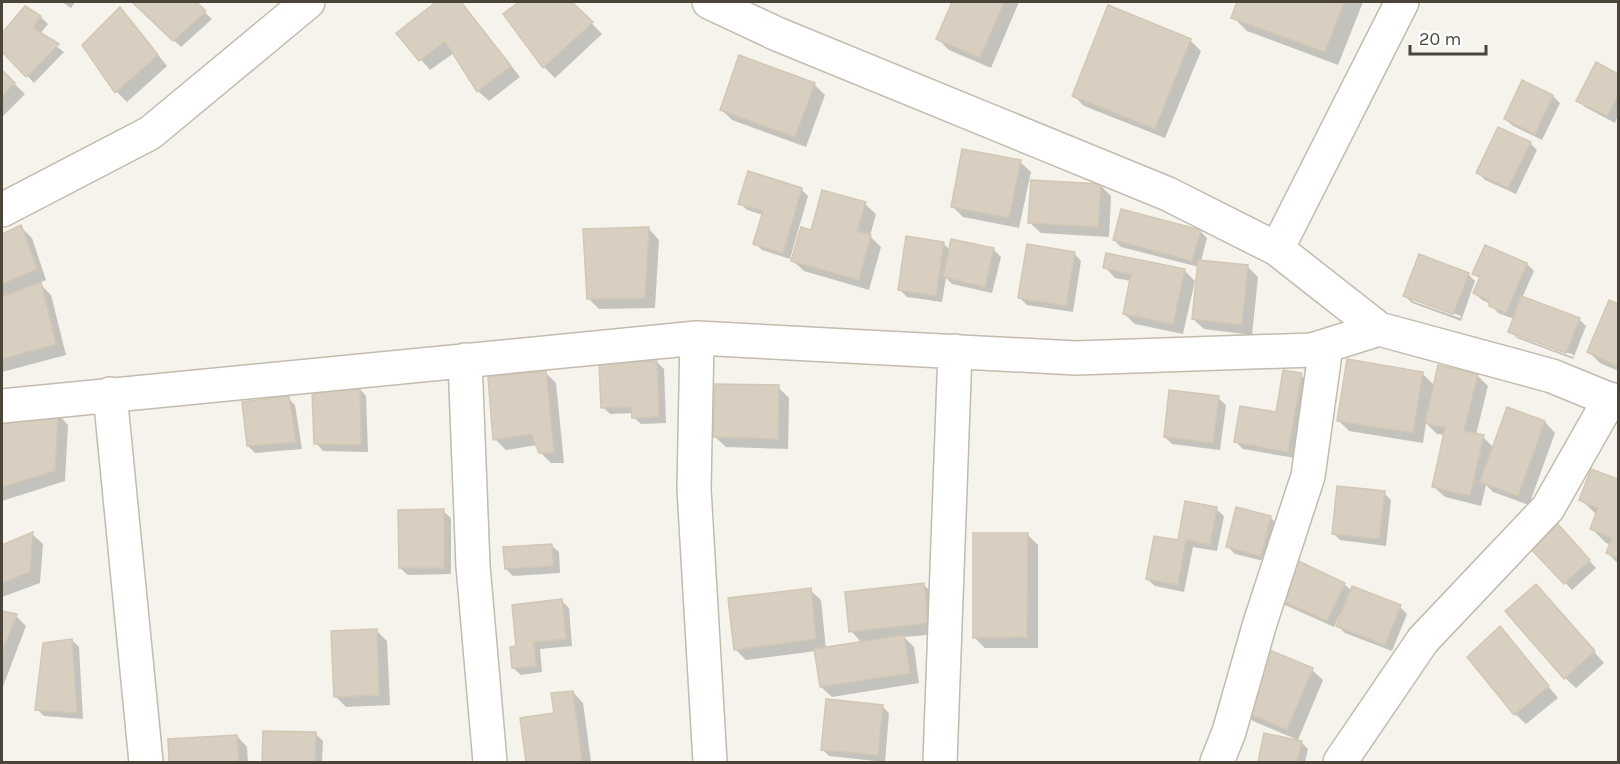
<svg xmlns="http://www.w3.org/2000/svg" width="1620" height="764" font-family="Karla,sans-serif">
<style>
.shadow{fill:#0003;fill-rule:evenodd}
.building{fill:#d8cfc1;stroke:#d3c7b4;stroke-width:1.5}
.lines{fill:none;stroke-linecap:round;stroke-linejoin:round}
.minor-casing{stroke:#c2bbae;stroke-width:36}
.minor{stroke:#fff;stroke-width:33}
</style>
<rect width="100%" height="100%" fill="#f6f3ec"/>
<path class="shadow" d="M62,2h13l-4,6z
M134,2h60l18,17 -31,28z
M438,2h23l59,75 -31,24 -11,-10 -24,-38 -24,17 -32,-37z
M521,2h50l31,32 -47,44 -11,-11 -39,-52z
M954,2h65l-28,66 -42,-18 -11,-11z
M1239,2h124l-25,63 -91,-34 -14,-14z
M25,8l16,9 7,7 -8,10 24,18 -30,31 -32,-34v-14z
M130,20l37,46 -40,36 -10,-10 -33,-46z
M1190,40l11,11 -36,87 -81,-32 -11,-11z
M1597,64l21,12v39l-3,8 -30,-16 -7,-7z
M2,72l23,22 -23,23z
M1523,82l30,14 7,7 -18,37 -29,-14 -8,-7z
M814,84l11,11 -19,52 -74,-27 -11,-11z
M1530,143l7,7 -21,44 -31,-14 -7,-7z
M1020,162l11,10 -12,56 -56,-11 -11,-11z
M1100,185l11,11 -2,41 -68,-4 -11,-10z
M801,189l7,7 -18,63 -28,-9 -7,-7 8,-28 -16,-5 -7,-7z
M865,204l11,10 -6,22 11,11 -12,43 -65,-19 -11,-10 19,-29z
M21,227l11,11 14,42 -7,3 12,12 15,60 -64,17v-136z
M649,229l10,11 -4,68 -56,1 -11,-11z
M1200,231l7,7 -6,23 47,6 10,10 -6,58 -48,-6 -11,-10 6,-52 -78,-20 -7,-7z
M943,243l7,7h44l7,7 -9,36 -40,-9 -6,-6 -4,24 -35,-5 -7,-7z
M1486,247l41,17 7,7 -12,27 57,21 7,7 -13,33 -56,-21 -7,-7 4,-12 -16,-6 -7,-9 -9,-4 -8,-7 6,-14 -6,-6zM1516,333l58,22 -1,2 -57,-21z
M1074,253l7,8 -8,51 -46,-7 -7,-7z
M1105,267l79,3 11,11 -12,53 -48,-10 -11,-10 7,-33 -16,-3z
M1468,274l7,7 -14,40 -49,-18 -7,-7zM1412,298l49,18 -1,2 -48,-17z
M1610,302l8,4v65l-18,-8 -11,-11z
M657,362l7,7 2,54 -25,1 -8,-7v-4l-23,1 -7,-7z
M545,372l11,11 8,80h-13l-11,-11 -3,-7 -31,5 -11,-11z
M1422,373l13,13 42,-11 11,11 -12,49 7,2 11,11 51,-26 10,11 -26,72 -36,-13 -7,-7 -5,21 -36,-9 -11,-10 11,-52 -8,-1 -11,-11 -3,20 -74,-12 -11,-11z
M1301,375l7,7 -13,76 -52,-9 -7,-7 41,-28z
M778,387l11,11 -1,51 -62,-2 -11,-10z
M359,388l7,8 2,56 -45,-1 -7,-8z
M288,398l7,7 7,44 -47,4 -7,-7z
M1218,398l8,7 -6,45 -48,-6 -7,-7z
M58,414l10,11 -3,56 -63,20v-76z
M1592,471l26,10v83l-10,-11 3,-8 -5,-2 -14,-14 5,-14 -16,-15z
M1384,493l7,7 -5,46 -46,-6 -7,-7z
M1216,509l8,7 -7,35 -24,-4 -9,45 -29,-6 -8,-7 32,-37z
M443,511l8,7v56l-43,1 -8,-7z
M1270,517l7,7 -9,38 -33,-8 -7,-7z
M1563,531l33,37 -24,22 -40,-43z
M32,534l11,10 -3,39 -38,14v-51z
M1027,534l11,11v103h-53l-11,-11z
M551,545l8,7 1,21 -47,3 -7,-7z
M923,584l11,11 4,39 -34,3 10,10 5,36 -87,14 -11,-10 -5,-36 -70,9 -11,-11 75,-59 11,10 5,49 36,-6 -11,-12z
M1344,584l8,7 48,16 7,7 -15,37 -47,-18 -7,-7 4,-11 -2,-1 -6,13 -51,-23 -7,-7z
M1546,597l58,66 -28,25 -11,-10z
M562,601l7,7 3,38 -32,3 2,23 -21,3 -8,-7 5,-21z
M2,613l14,3 10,10 -24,63z
M1500,628l58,70 -32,26 -11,-10z
M376,630l11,11 3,64 -44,2 -11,-11z
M72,640l7,7 4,72 -39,-3 -7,-7z
M1312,670l11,10 -25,60 -45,-19 -10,-11z
M573,692l10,11 8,59h-63l-6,-43 34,-4z
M882,706l7,7 -4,49 -56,-6 -7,-7z
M265,733l51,1 7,7 -1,21h-58z
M237,736l10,11 1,15h-77l-2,-22z
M1301,742l7,7 -3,13h-46z"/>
<path class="building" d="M132,2h64l10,9 -33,30z
M436,2h25l50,64 -34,26 -32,-51 -26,20 -23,-28z
M519,2h53l21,20 -50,46 -40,-54z
M952,2h52l-24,56 -44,-19z
M1237,2h107l-19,50 -94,-34z
M1108,5l83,34 -36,90 -83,-33z
M25,6l16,10 -8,12 26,16 -33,33 -24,-25v-19z
M120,7l38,48 -43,38 -33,-48z
M739,55l76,28 -20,54 -75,-27z
M1596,62l22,12v21l-11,21 -31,-15z
M2,70l13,13 -13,13z
M1522,80l31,15 -18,39 -31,-15z
M1498,127l33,15 -23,46 -32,-15z
M962,149l59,11 -12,58 -58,-11z
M748,171l54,17 -19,65 -30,-9 10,-33 -25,-7z
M1031,180l70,4 -3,43 -70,-4z
M822,190l44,12 -9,29 14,4 -12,45 -68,-19 10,-34 10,3z
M1121,209l80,21 -9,31 -79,-21z
M21,225l16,44 -35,15v-50z
M649,227l-4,71 -58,1 -4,-70z
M906,236l38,6 -8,54 -38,-6z
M951,239l43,9 -9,39 -42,-10z
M1027,244l48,8 -9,54 -48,-8z
M1485,245l42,18 -21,50 -17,-7v-5l-16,-8 7,-16 -8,-3z
M1106,253l79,16 -12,55 -50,-10 8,-40 -28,-6z
M1419,254l50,19 -16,41 -50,-18z
M1198,260l50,5 -6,60 -50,-6z
M41,282l15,62 -54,15v-62z
M1521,296l59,22 -14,35 -58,-21z
M1609,300l9,4v62l-31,-14z
M1347,359l76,13 -10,61 -76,-12z
M657,361l2,56 -27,1 -1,-11 -30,1 -2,-45z
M1438,365l40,9 -14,57 20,4 -14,61 -38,-9 13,-59 -20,-5z
M1283,370l19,3 -14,79 -54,-10 6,-36 36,6z
M546,371l8,82h-15l-8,-19 -38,6 -5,-63z
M715,384l64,1 -1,54 -65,-2z
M360,387l1,58 -47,-1 -2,-52z
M1169,390l50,6 -6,47 -49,-6z
M289,396l7,46 -49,4 -5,-44z
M1507,407l38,14 -27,75 -38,-14z
M58,413l-3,58 -53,16v-63z
M1591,469l27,10v79l-12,-5 6,-15 -22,-9 8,-21 -19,-8z
M1337,486l48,5 -6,48 -47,-5z
M1185,501l32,6 -7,38 -24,-5 -8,45 -32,-6 8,-43 24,4z
M1236,507l35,9 -10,40 -35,-9z
M444,509v59h-45l-1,-58z
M1556,522l34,38 -26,24 -35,-37z
M33,532l-3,40 -28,11v-38z
M973,533h55l-1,104 -54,1z
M552,544l1,22 -48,3 -2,-22z
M1292,558l53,25 -18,38 -53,-24z
M924,583l4,40 -79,9 -4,-40z
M1536,584l59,67 -31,28 -59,-68z
M1352,586l49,19 -16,40 -49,-19z
M811,588l5,51 -82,11 -6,-52z
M562,599l4,40 -32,3 2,24 -24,2 -2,-21 6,-1 -4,-41z
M2,611l15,3 -15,38z
M1500,626l49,60 -35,29 -47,-58z
M377,629l2,66 -45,2 -3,-66z
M904,635l6,38 -90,14 -6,-38z
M72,639l5,74 -42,-3 8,-67z
M1267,649l46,19 -26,62 -46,-20z
M573,691l9,71h-56l-6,-44 34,-5 -3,-20z
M826,699l57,6 -5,50 -57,-5z
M263,731l53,1 -1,30h-53z
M1264,733l38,8 -5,21h-39z
M237,735l2,27h-70l-1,-23z"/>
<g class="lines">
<g class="minor-casing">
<path id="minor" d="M709,2l68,32 391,160 109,55 102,80
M2,210l148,-77 158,-131
M1277,249l125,-247
M697,338l-3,151 16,273
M465,360l8,206 17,196
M110,394l36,368
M2,406l695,-68 379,20 236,-8 67,-21 173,47 66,27
M940,762l15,-411
M1217,762l12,-30 31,-109 48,-147 18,-130
M1340,762l83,-122 125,-132 62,-109"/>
</g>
<use href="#minor" class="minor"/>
</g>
<rect width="1620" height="764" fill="none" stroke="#4b4439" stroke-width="6"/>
<path d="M1410 45v9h76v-9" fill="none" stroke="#4b4439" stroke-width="3"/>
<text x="1419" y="45" font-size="18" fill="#4b4439" stroke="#ffffff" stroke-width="4.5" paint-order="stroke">20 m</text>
</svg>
